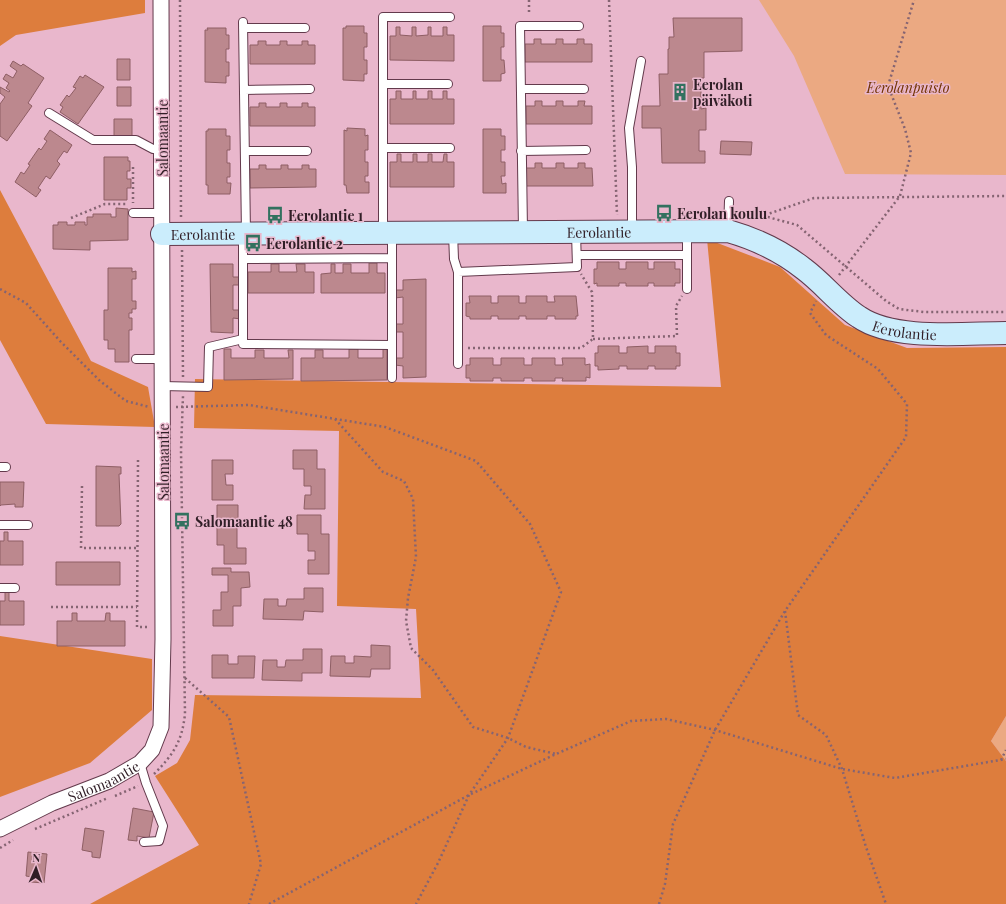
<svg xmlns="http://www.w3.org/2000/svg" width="1006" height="904" font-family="'Playfair Display',serif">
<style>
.green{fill:#eba982}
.forest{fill:#dd7d3d}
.building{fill:#bc888e;stroke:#8e5e64}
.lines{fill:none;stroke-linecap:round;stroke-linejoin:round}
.lane-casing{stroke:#633a4c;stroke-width:10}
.street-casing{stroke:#633a4c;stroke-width:17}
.secondary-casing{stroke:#633a4c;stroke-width:24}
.path{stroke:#856472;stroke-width:2.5;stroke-dasharray:2 3;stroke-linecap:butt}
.lane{stroke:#fff;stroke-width:8}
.street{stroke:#fff;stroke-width:15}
.secondary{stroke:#cbedfc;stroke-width:22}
.labels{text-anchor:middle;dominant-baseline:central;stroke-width:3;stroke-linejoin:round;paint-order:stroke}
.poi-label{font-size:14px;font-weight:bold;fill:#301e26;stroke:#e9b7cc;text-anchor:start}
.park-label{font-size:14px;font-style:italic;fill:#713300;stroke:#e9b7cc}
.street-label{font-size:14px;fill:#301e26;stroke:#e9b7cc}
</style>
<rect width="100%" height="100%" fill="#e9b7cc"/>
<path class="green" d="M759,0h247v175l-161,-1 -51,-118z
M1006,716v45l-15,-20z"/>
<path class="forest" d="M0,0h145v13l-129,22 -16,11z
M0,190l91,171 57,26 7,40 -109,-3 -46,-84z
M707,239l73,28 65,58 62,23 99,-1v369l-15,25 15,20v143h-916l109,-59 -44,-69 22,-13 13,-23 5,-45 226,3 -5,-89 -79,-3 2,-175 -145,-3 1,-49 526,8z
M0,636l152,23v51l-62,53 -90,34z"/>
<path class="building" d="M673,18h69v33l-38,1v26h-3v31l5,-1v22h-7v21h6v12h-43l-1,-35h-19v-22h18l-1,-32h9v-25h1v-12h5z
M346,26h18v7h3v14h-3v13h3v14h-3v7l-21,-1v-52h3z
M483,26h18v7h3v14h-3v13h3l1,13 -4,1v7h-18z
M396,27h4v8l12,1v-9h4v9l12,-1v-8h3v9h12v-9h4v8h7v26l-64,-1v-24h6z
M207,28h19v7h3v14h-3v13h3v14h-3v7l-21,-1v-52h3z
M534,39h7v5h15v-5h7v5h14v-5h7v5h8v18h-67v-18h9z
M258,41h8v4h14v-4h7v4h15v-4h6v4h7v19h-65v-19h8z
M117,59h13v21h-13z
M13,61l8,5 2,-2 21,14 -16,25 4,3 -25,35 -7,-5v-32l5,-7 -5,-4v-6l9,5 1,-1 -4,-3 3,-5 -6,-4 3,-5 7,4 4,-7 -7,-5z
M85,75l19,12 -26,37 -18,-12 3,-5 -3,-2 7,-10 2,2 7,-9 -3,-1 7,-11 3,2z
M117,87h14v19h-14z
M396,91h5v8h12v-8h3v8h12v-8h4v8h11v-8h4v8h7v25h-64v-25h6z
M535,101h7v5h14v-5h7v5h15v-5h7l-1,5h8v18h-66v-18h9z
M259,103h7v4h14v-4h7v4h15v-4h6v4h7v19h-65v-19h9z
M114,119h18v17h-18z
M347,128l18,1v7l3,-1v15h-3v12h3v14h-3v6h4v11h-22l-1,-8h-2v-55l3,1z
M208,129h18v7h4v14h-3v13h3v14h-3v6h4l-1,11h-22v-9h-2v-54h2z
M483,129h18v7h4v14h-4v12h4v14h-4l1,8 4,-1v10h-23z
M50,130l22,15 -5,8 -3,-2 -7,10 3,3 -10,15 -4,-3 -8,12 3,2 -5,7 -21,-15 6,-10 3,2 6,-9 -2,-1 11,-16 2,2 6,-9 -3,-2z
M721,141l31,1 -1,13 -31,-1z
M397,154h4v8h12v-8h4v8h11v-8h4v8h11l1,-8h3v8h7v25h-64v-25h7z
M104,157h24v4h2v10h-3v8h4v9h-4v12h-23z
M535,163h7v5h14v-5h8v5h14v-5h7v5h7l1,18h-67v-18h9z
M259,165h7v4h15v-4h7v4h14v-4h7v4h7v18l-66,1v-19h9z
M116,208l12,1v31l-38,1v9l-37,-1v-24h5v-3h9v3h8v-3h10v3h2v-8h6v-3h18v3h5z
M597,262h22v7h7v-7h22v7h6v-7h21v7h5v14h-5v3h-21v-3h-6v3h-22v-3h-7v3h-22v-3l-3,1v-15h3z
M369,263h8v10h8v20h-64v-19l10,-1v-9h4v9h8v-9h8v9h18z
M210,264h23v13h8v8h-8v25h8v9l-8,-1v15l-22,-1z
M271,264h8v8h18l-1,-8h9v8h9v21h-66v-21h23z
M108,268h24v4l4,-1v8h-4v22h4v8h-4v4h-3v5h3v12h-3v32h-14v-13h-7v-9h-4v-30h4z
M426,279v98l-23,1v-12l-8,-1v-7h8v-26h-8v-8h8v-27l-8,1v-8h8v-10z
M469,296h22v7h7v-7h21v7h7v-7h21v6h8l-1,-6h22l2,20h-2v3h-21v-3h-8v3h-21v-3h-7v3h-21v-3h-7v3h-21v-2l-4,-1v-13h4z
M598,346h21v7h8v-6l21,-1v7h7v-7h21v7h4v13h-4v3h-21v-3h-7v3h-21v-3h-8v3l-21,1v-4h-3v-13h3z
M224,349h7v9h24v-8h9v8h25l-1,-8h5v29l-69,1z
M349,349h9v9h25v-9h4v31l-86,1v-23h14v-8h8v8h26z
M470,358h23v7h8v-7h23v7h8v-7h23v7h8l-1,-7h23v7l5,-1v14l-4,-1v4h-24l1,-3h-8v3h-23v-3h-8v3h-23v-3h-8v3h-23v-3h-4v-13h4z
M293,450h24v19h8v40h-21l1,-14h6v-9h-7v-17h-11z
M212,460h21v14h-8l1,11h7v15h-21z
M96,466l25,1v7h-2l2,50 -2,2h-23z
M0,482h24l-1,25h-8v-3l-14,1 -1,1z
M217,505h21v15h-8v8h7v20h9v16h-22v-19h-7z
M297,515h24v19h8v40h-21v-14h7v-9h-7v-17h-11z
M4,532h4v9h15v24h-23v-24h4z
M56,562h64v23h-64z
M212,568h19v4h18l1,15 -9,1v18h-8v20h-20v-16h8v-18h7v-17h-16z
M304,588h19v24l-19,-1 -1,9 -40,-1 1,-20h14v7h8l1,-7h17z
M5,592h4v9h15v24h-24v-24h5z
M72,613h5v8h28l1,-8h4v8h15v25h-68v-25h15z
M371,645l19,1v23h-19l-1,8 -40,-1 1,-20h14v7h9v-7l17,1z
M303,649h19v24h-20v8l-40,-1 1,-20h14v7h8l1,-7h17z
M212,655h16v9h10v-8h17l-1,22h-42z
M133,808l21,4 -5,26 -12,-2v5l-9,-1z
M85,828l19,3 -4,27 -8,-1v-5l-10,-2z
M28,852l19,2 -3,29 -13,-1 1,-5 -6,-1z"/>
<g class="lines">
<g class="lane-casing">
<path id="lane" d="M243,22l3,212
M243,28h62
M383,84h65
M521,89h63
M244,90l66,-1
M49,113l44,27h43l17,9h9
M383,148h67
M245,151h62
M521,151l65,-1
M133,213h30
M523,231l-3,-205h59
M632,231v-64l-3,-39 12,-67
M728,231l1,-30
M383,232v-215h67
M453,233l1,26 4,13v92
M577,255h110v-23
M687,255v34
M243,259v-25
M458,272l119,-5 -1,-35
M392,345l-149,-1v-85l149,-1
M136,359h27
M392,378v-145
M162,386l46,1 1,-40 34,-8
M0,467h6
M0,525h28
M0,588h15
M140,763l6,20 17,43 -4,15 -15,1"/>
</g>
<g class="street-casing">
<g id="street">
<path id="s1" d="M0,829l52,-26 57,-22 31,-18 12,-13 9,-23 2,-88 -2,-639"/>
</g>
</g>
<g class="secondary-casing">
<g id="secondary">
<path id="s2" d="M162,234l566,-3c28,8 52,19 76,38 19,14 35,35 55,48 35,24 105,16 147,16"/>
</g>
</g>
<path class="path" d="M180,0l1,217
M529,0v15
M609,0l8,215
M133,167v36
M738,214l26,2 33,9 89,76 13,8 25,3h82
M765,215l49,-17 192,-2
M71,218l34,-14h23
M182,250l1,127
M839,275l61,-79 11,-43 -6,-24 -17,-43 26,-86
M0,289l26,14 35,39 39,39 26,20 23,6
M593,339l84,-3 -1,-30 6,-10
M468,348h113l12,-9 -1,-47 -11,-18
M176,407l73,-2 136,22 91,34 54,63 31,68 -53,146 -39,57 -31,68 -22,41
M335,419l48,53 21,9 9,18 3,58 -8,41 -2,23 5,27 22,22 40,57 35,11 18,9 30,7
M138,460l-1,167h13
M82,486l-1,62h57
M51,607h86
M785,611l13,104 28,20 16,34 24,78 20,57
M185,678l44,39 32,147 -12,40
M1001,760l5,-10
M154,774c20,-20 28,-33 31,-60l-4,-264 2,-54
M115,796l23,-10
M35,829l73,-31
M0,848l13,-8
M269,904l200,-109 87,-41 75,-33 35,-2 49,11 127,39 53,9 111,-19
M659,904l6,-20 8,-60 42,-94 70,-119 121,-174 1,-33 -29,-35 -52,-34 -16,-22 6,-12"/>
<use href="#lane" class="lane"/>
<use href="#street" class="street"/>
<use href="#secondary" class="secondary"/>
</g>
<defs>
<g id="building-bare" transform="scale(1.38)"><path d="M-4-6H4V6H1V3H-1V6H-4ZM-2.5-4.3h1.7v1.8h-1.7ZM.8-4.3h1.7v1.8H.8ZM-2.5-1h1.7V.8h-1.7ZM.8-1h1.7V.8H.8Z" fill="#32715f" stroke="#e9b7cc" stroke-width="2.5" paint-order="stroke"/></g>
<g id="bus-bare" transform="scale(1.38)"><path d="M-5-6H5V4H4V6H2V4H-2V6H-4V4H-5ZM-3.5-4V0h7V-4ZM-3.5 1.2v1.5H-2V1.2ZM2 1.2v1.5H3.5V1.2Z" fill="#32715f" stroke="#e9b7cc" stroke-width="2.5" paint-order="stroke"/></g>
</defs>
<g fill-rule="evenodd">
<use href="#building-bare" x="680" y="92"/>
<use href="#bus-bare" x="664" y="213"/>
<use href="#bus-bare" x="275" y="215"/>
<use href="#bus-bare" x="253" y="243"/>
<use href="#bus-bare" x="182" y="521"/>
</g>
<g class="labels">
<g class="poi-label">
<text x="693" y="84">Eerolan<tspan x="693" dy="16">päiväkoti</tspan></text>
<text x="677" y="213">Eerolan koulu</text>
<text x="288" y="215">Eerolantie 1</text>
<text x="266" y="243">Eerolantie 2</text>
<text x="195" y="521">Salomaantie 48</text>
</g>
<g class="park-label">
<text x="908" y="87">Eerolanpuisto</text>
</g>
<g class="street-label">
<text transform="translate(162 138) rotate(-90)">Salomaantie</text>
<text stroke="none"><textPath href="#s2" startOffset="437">Eerolantie</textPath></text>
<text stroke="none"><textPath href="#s2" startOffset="41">Eerolantie</textPath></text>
<text stroke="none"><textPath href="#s2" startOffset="773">Eerolantie</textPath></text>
<text transform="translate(163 462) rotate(-90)">Salomaantie</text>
<text stroke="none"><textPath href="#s1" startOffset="114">Salomaantie</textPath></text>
</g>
</g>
<g transform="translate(36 868) rotate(2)" stroke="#e9b7cc" stroke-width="3" paint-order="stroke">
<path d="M0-3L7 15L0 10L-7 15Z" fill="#301e26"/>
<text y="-6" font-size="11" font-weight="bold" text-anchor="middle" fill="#301e26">N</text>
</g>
</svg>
